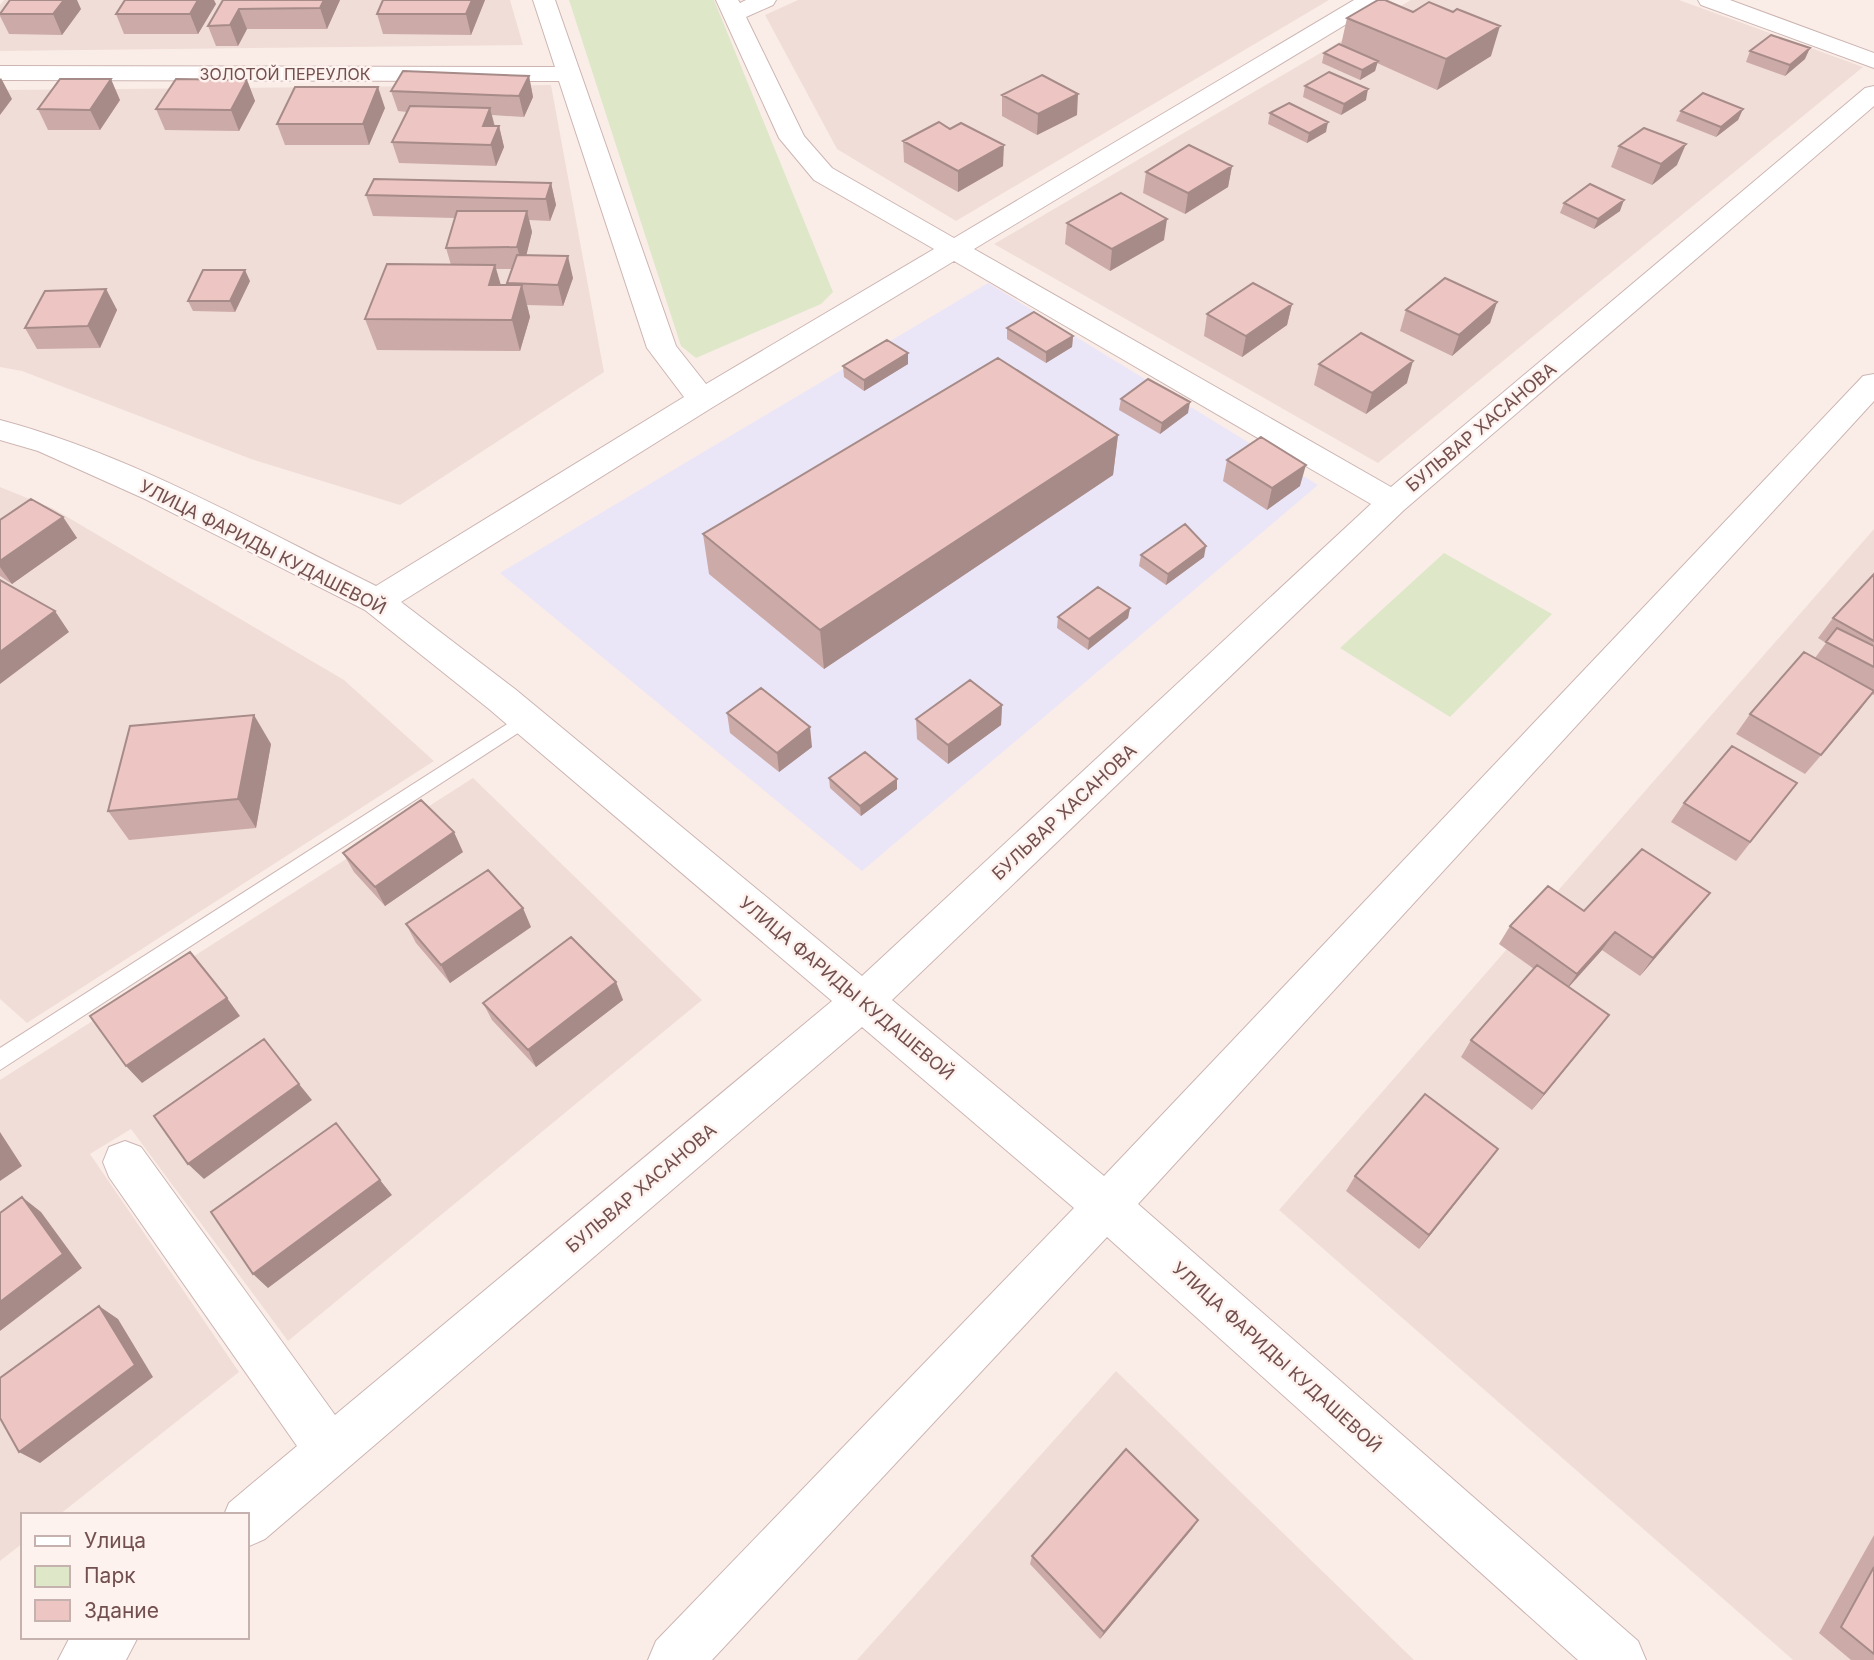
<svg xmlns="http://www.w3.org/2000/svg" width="1874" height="1660" font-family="Inter,sans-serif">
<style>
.residential{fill:#f1ddd7}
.education{fill:#eae5f7}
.green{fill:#dee7c8}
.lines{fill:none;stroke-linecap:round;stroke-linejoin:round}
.service-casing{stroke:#cdb5b2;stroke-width:2}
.minor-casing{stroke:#cdb5b2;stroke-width:2}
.service{fill:#fff;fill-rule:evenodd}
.minor{fill:#fff;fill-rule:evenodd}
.wall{fill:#ccaaa8;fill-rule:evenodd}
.shaded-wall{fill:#a68b88}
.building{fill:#edc6c3;stroke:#a68b88;stroke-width:2}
.labels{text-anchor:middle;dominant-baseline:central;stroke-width:5;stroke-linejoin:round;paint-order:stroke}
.far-street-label{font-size:16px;fill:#72504f;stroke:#fdf2ee}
.street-label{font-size:18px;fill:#72504f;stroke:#fdf2ee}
</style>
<rect width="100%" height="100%" fill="#faede8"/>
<path class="residential" d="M4,0h506l13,45 -523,6v-46z
M798,0h531l-373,221 -119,-72 -72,-134z
M1411,0h268l184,67 -485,396 -384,-219z
M551,85l53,287 -204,133 -149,-46 -229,-88 -22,-4v-277z
M0,487l52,21 292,172 90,81 -407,262 -27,-24z
M1874,529v1131h-81l-514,-450z
M473,778l229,222 -414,341 -157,-212 -41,25 149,218 -180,143h-36v28l-23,18v-481z
M1116,1371l298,289h-557z"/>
<path class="education" d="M988,283l330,202 -456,386 -362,-298z"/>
<path class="green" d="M569,0h145l119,292 -12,12 -125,54 -15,-12z
M1444,553l108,61 -102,103 -110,-69z"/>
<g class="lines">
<g class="service-casing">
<path id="service" d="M526,712l6,2 3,5 -3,5 -532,346v-22z"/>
</g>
<g class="minor-casing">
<path id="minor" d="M533,0h22l121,346 30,38 228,-135 -120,-69 -35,-42 -63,-138h22l2,3 6,-3h30l-3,5 -27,12 58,119 28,32 122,70 400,-238h27l-3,5 -404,244 417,238 474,-399 9,-2v20l-470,404 -512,490 212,176 759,-800 11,-2v27l-736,803 500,437 8,19h-68l-471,-423 -395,423h-64l8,-19 418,-433 -212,-181 -597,512 -18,8v-32h-23l5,-12 68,-57 -188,-269 -6,-15 6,-15 16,-6 16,6 194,268 497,-414 -343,-292 -124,-99 -220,-111 -107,-48 -38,-11v-20c132,35 254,106 376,166l308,-189 -37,-49 -88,-267 -559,-1v-14l555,1zM954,261l417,243 -509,472 -347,-287 -114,-87 312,-195z
M1698,0h32l144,53v15l-173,-63z
M70,1637h68l-12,23h-68z"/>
</g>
<use href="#service" class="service"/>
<use href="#minor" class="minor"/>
</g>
<path class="wall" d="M223,0h117l-13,29h-80l-9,17h-22l-8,-20z
M383,0h102l-14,35 -88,-1 -6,-20z
M216,4l-18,30h-74l-8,-20z
M81,9l-19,26 -53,-1 -9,-18v-3z
M1347,18l144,38 -54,34 -60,-27 -2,8 -15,9 -38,-17 2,-10 17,-8z
M1750,51l55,8 -20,17 -39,-14z
M529,76l4,21 -9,20 -32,-2 3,11h4l5,21 -8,19 -97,-3 -7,-21 15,-30 -9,-1 -7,-20z
M247,80l8,21 -16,30 -74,-1 -9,-21z
M1305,86l61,14 -25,15 -38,-18z
M1002,95l75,20 -40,20 -35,-19z
M120,100l-20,30h-52l-10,-21z
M385,108l-16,37h-84l-8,-21z
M1743,109l-5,11 -22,17 -40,-16 5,-10z
M1270,113l56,19 -19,11 -39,-19z
M950,129l53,37 -45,26 -54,-30 -1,-21z
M1619,146l58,19 -25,20 -41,-18z
M1232,166l-4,21 -43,27 -42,-21 3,-21z
M551,183l5,22 -6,16 -21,-1 3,12 -6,23 47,23 -10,28 -36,-1 3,12 -10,34 -143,-1 -12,-31 86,-54 -5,-17 9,-30 -82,-2 -7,-21zM496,269h16l-5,14v2h-6z
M1564,203l56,8 -26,18 -34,-16z
M1067,223l97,17 -54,31 -45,-27z
M250,281l-15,31 -42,-1 -5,-10z
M106,289l11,21 -17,38 -63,1 -12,-21z
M1497,302l-7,21 -38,33 -52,-25 6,-21z
M1292,304l-5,21 -45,32 -38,-21 3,-22z
M1007,328l66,8 -1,11 -26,16 -39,-24z
M908,353v11l-44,27 -20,-14 -1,-11z
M1319,364l88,19 -41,31 -52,-29z
M1121,399l67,14 -28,21 -41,-24z
M1118,435l-5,40 -289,194 -115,-95 -6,-40z
M1227,460l73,26 -33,24 -44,-29z
M63,517l14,21 -65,46 -12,-8v-56z
M1141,555l63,2 -38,28 -27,-19z
M1874,574v121l-2,-1 -67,80 -69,-40 14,-20 65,-56 11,-15 -8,-5 15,-20z
M1130,608l-2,10 -40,32 -31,-22 1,-11z
M1002,705l-1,20 -53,39 -31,-25 -1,-20z
M727,713l85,34 -33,25 -49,-39z
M271,744l-15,84 -127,12 -21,-29z
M829,778l68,11 -36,27 -31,-28z
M1797,783l-61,78 -65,-39 13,-19z
M463,852l-78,54 -31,-34 -11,-19z
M1710,893l-15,18 -55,65 -38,-26 -33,37 40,28 -77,95 -71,-53 10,-17 63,-71 -35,-25 11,-18 74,-15z
M406,924l125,3 -81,56 -34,-40z
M616,982l7,18 -87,67 -44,-47 -9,-17z
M1486,1165l-67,84 -73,-58 9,-15z
M1198,1520l-6,9 -92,110 -70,-75 2,-8z
M1874,1535v125h-23l-32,-27z"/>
<path class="shaded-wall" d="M64,0h13l4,9 -19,26 -9,-21z
M198,0h16l2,4 -18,30 -8,-20z
M324,0h16l-13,29 -7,-21z
M472,0h13l-14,35 -5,-21z
M239,9l8,20 -9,17 -8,-21z
M1500,26l-9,30 -54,34 9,-31z
M1810,48l-5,11 -20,17 5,-11z
M1378,61l-3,10 -15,9 2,-10z
M529,76l4,21 -9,20 -5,-21z
M1,78l11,21 -12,16v-36z
M111,79l9,21 -20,30 -10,-20z
M247,80l8,21 -16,30 -8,-21z
M378,87l7,21 -16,37 -6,-21z
M1368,89l-2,11 -25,15 3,-11z
M1078,94l-1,21 -40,20 1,-21z
M490,108l5,21 -12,-3z
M1743,109l-5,11 -22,17 5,-10z
M1328,122l-2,10 -19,11 2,-10z
M499,126l5,21 -8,19 -5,-21z
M1686,144l-9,21 -25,20 9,-21z
M1004,145l-1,21 -45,26v-21z
M1232,166l-4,21 -43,27 3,-21z
M551,183l5,22 -6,16 -4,-22z
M1624,200l-4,11 -26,18 4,-10z
M527,211l5,21 -9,37 -6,-22z
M1167,219l-3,21 -54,31 2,-22z
M568,256l5,22 -10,28 -5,-21z
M495,265l9,32 -15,-12z
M245,270l5,11 -15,31 -5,-11z
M522,285l8,32 -10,34 -8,-31z
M106,289l11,21 -17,38 -12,-22z
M1497,302l-7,21 -38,33 7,-21z
M1292,304l-5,21 -45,32 4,-21z
M1073,336l-1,11 -26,16v-11z
M908,353v11l-44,27v-11z
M1413,361l-6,22 -41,31 6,-21z
M1190,402l-2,11 -28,21 2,-11z
M1118,435l-5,40 -289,194 -4,-39z
M1306,465l-6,21 -33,24 5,-22z
M63,517l14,21 -65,46 -12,-17v-6z
M1206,546l-2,11 -38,28 2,-11z
M1130,608l-2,10 -40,32 1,-11z
M55,611l14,21 -69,52v-32z
M1874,691l-15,20 -54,63 16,-19z
M1002,705l-1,20 -53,39v-19z
M254,715l17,29 -15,84 -18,-29z
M810,727l2,20 -33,25 -2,-19z
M897,779v10l-36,27 -1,-10z
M454,832l9,20 -78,54 -10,-19z
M1710,893l-15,18 -55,65 13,-18z
M523,908l8,19 -81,56 -9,-18z
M1615,932l-13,18 -37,41 12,-17z
M616,982l7,18 -87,67 -8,-17z
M227,998l13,18 -98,67 -16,-17z
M1609,1015l-14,17 -63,78 12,-16z
M299,1084l13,16 -108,79 -16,-15z
M0,1132l22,34 -22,15z
M1498,1149l-12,16 -67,84 10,-14z
M380,1180l12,15 -124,93 -15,-14z
M22,1197l19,15 41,56 -82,63v-29z
M99,1306l19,13 35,58 -113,86 -21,-11z
M1198,1520l-6,9 -92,110 4,-7z"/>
<path class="building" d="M10,0h54l-11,14h-53z
M125,0h73l-8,14h-74z
M223,0h101l-4,8 -81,1 -9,16 -22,1z
M383,0h89l-6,14h-89z
M1378,0h7l28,12 16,-10 24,10 4,-3 43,17 -54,33 -99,-41z
M1771,35l39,13 -20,17 -40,-14z
M1339,44l39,17 -16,9 -38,-17z
M403,71l126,5 -10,20 -128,-5z
M1329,72l39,17 -24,15 -39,-18z
M1042,75l36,19 -40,20 -36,-19z
M60,79h51l-21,31 -52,-1z
M176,79l71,1 -16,30 -75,-1z
M295,87h83l-15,37h-86z
M1703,93l40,16 -22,18 -40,-16z
M1289,103l39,19 -19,11 -39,-20z
M410,106l80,2 -7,18h16l-8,19 -99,-3z
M939,122l11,7 11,-6 43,22 -46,26 -55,-30z
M1644,128l42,16 -25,20 -42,-18z
M1189,145l43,21 -44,27 -42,-21z
M374,179l177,4 -5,16 -180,-4z
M1590,184l34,16 -26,19 -34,-16z
M1121,193l46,26 -55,30 -45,-26z
M457,211h70l-10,36 -71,1z
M517,255l51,1 -10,29 -51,-2z
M387,264l108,1 -6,20h33l-10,35 -147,-1z
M203,270h42l-15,31h-42z
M1445,278l52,24 -38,33 -53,-25z
M1253,283l39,21 -46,32 -39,-22z
M106,289l-18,37 -63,2 20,-37z
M1034,312l39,24 -27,16 -39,-24z
M1361,333l52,28 -41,32 -53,-29z
M887,340l21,13 -44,27 -21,-14z
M998,358l120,77 -298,195 -117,-96z
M1148,379l42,23 -28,21 -41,-24z
M1261,437l45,28 -34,23 -45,-28z
M31,499l32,18 -63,44v-41z
M1185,524l21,22 -38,28 -27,-19z
M1874,574v67l-41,-23z
M0,580l55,31 -55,41z
M1098,587l32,21 -41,31 -31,-22z
M1837,628l37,18v21l-48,-25z
M1804,652l70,39 -53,64 -71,-41z
M970,680l32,25 -54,40 -32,-26z
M761,688l49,39 -33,26 -50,-40z
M254,715l-16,84 -130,12 22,-85z
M1732,746l65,37 -47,59 -66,-39z
M865,752l32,27 -37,27 -31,-28z
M421,800l33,32 -79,55 -32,-34z
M1642,849l68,44 -57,65 -38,-26 -38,42 -67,-48 38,-40 36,25z
M488,870l35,38 -82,57 -35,-41z
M571,937l45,45 -88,68 -45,-47z
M190,952l37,46 -101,68 -36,-50z
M1537,965l72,50 -65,79 -73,-54z
M264,1039l35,45 -111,80 -34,-48z
M1425,1094l73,55 -69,86 -74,-59z
M336,1123l44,57 -127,94 -42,-62z
M22,1197l41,57 -63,48v-89z
M99,1306l36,59 -116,87 -19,-34v-40z
M1126,1449l72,71 -94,112 -72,-76z
M1874,1567v87l-33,-27z"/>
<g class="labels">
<g class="far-street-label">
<text x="285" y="74">ЗОЛОТОЙ ПЕРЕУЛОК</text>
</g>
<g class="street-label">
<text transform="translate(1481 427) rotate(-40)">БУЛЬВАР ХАСАНОВА</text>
<text transform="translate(263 547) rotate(27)">УЛИЦА ФАРИДЫ КУДАШЕВОЙ</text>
<text transform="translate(1064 812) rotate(-43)">БУЛЬВАР ХАСАНОВА</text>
<text transform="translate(847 988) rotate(40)">УЛИЦА ФАРИДЫ КУДАШЕВОЙ</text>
<text transform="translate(641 1188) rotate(-40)">БУЛЬВАР ХАСАНОВА</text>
<text transform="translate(1277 1357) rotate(42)">УЛИЦА ФАРИДЫ КУДАШЕВОЙ</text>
</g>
</g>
<rect x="21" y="1513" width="228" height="126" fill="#fdf2ee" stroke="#c5b1ae" stroke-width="2"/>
<rect x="35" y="1536" width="35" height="10" fill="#ffffff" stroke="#c5b1ae" stroke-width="2"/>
<text x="84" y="1548" font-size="21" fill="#72504f">Улица</text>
<rect x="35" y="1566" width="35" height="21" fill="#dee7c8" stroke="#c5b1ae" stroke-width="2"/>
<text x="84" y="1583" font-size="21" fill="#72504f">Парк</text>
<rect x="35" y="1600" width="35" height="21" fill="#edc6c3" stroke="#c5b1ae" stroke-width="2"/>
<text x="84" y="1618" font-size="21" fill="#72504f">Здание</text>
</svg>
